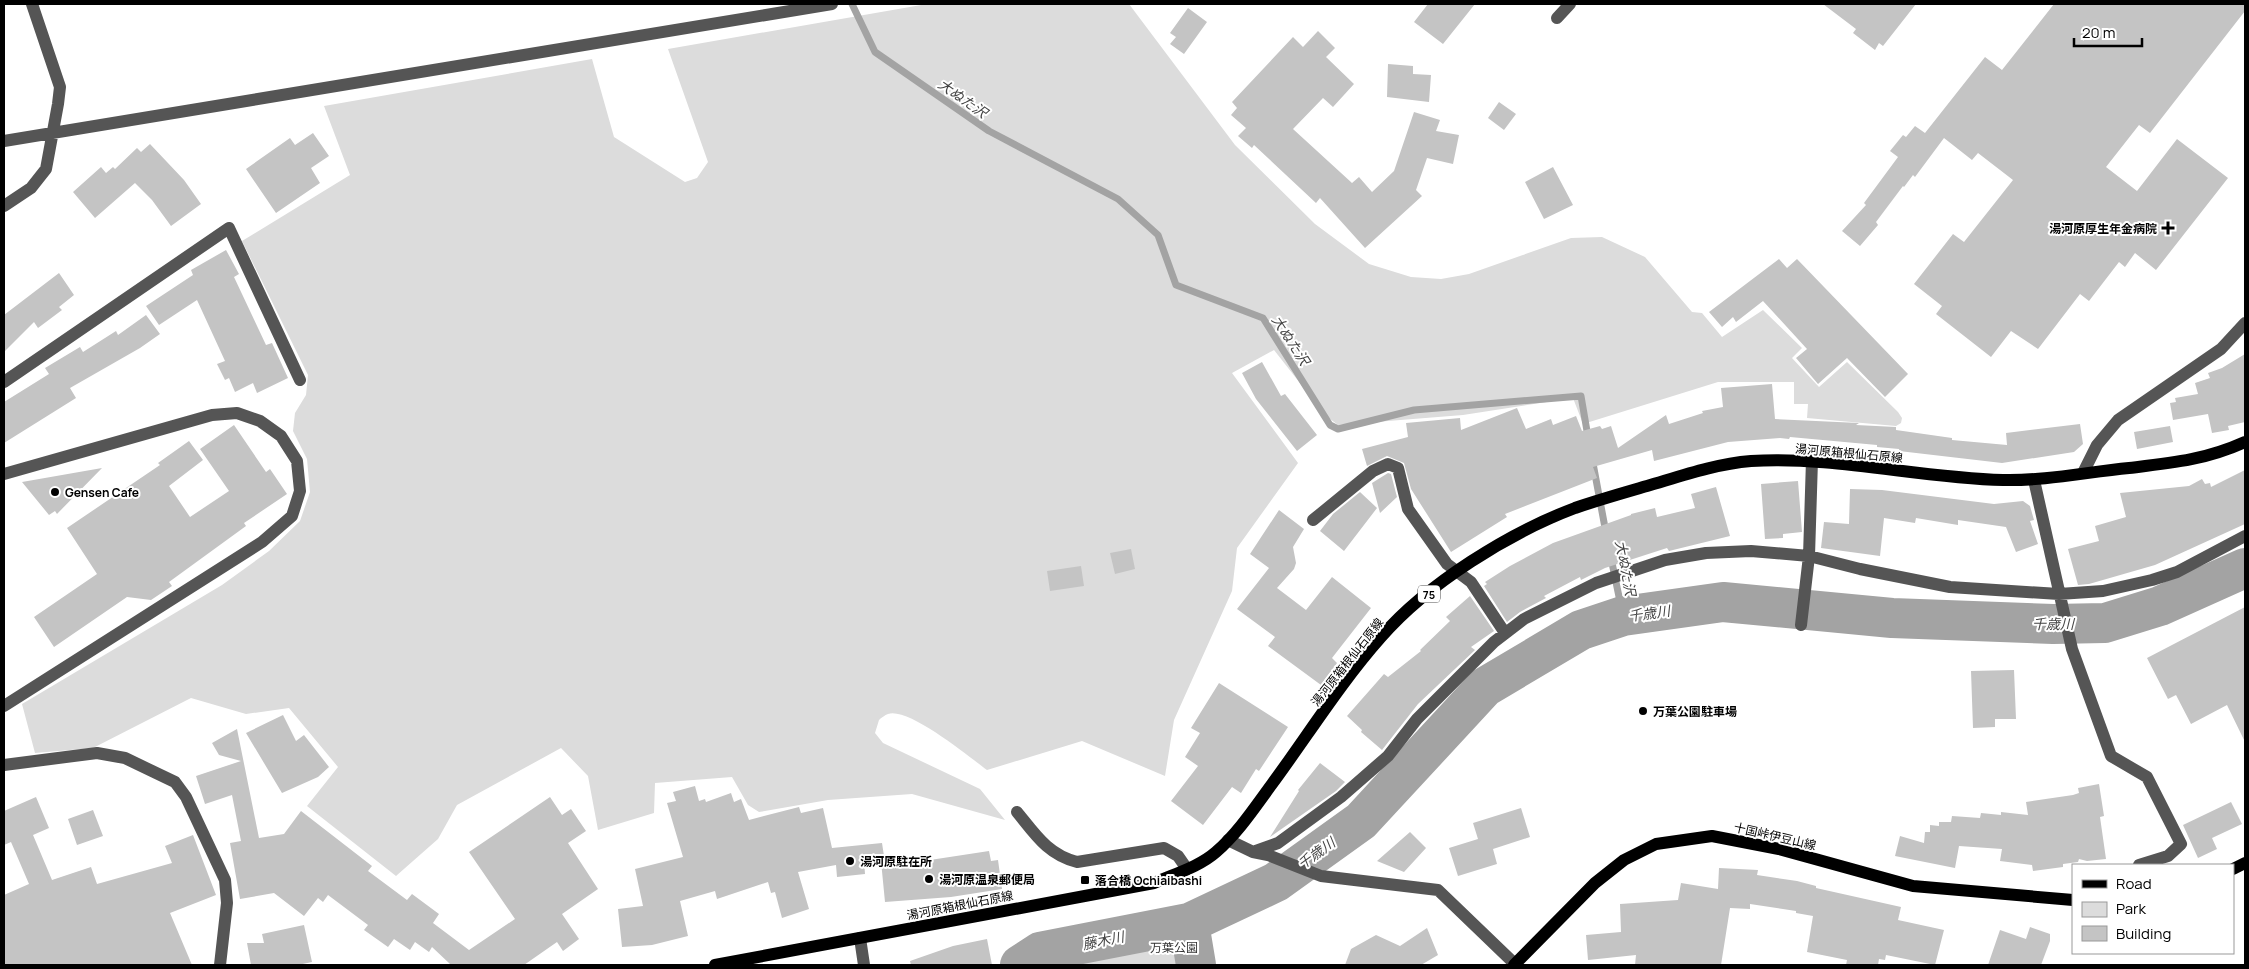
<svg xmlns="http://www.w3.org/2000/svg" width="2249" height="969" font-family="Manrope,'Noto Sans JP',sans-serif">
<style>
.green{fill:#dcdcdc}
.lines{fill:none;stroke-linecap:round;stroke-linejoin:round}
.stream{stroke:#a3a3a3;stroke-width:7}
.river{stroke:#a3a3a3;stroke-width:40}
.building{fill:#c4c4c4}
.minor{stroke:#555;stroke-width:12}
.major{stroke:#000;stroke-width:12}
.poi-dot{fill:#000;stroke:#fff;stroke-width:2}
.labels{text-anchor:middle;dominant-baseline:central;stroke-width:4;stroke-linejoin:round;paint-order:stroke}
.shield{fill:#fff;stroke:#4c4c4c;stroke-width:1}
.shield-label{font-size:11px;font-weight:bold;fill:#000}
.poi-label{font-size:12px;font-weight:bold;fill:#000;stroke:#fff;text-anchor:start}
.street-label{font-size:12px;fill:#000;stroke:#fff}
.park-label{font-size:12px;fill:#333;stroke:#fff}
.water-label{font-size:14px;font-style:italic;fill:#444;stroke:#fff}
</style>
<rect width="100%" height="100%" fill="#fff"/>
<path class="green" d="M927,4h202l106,141 80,79 54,40 42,13 30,2 28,-5 102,-36 31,-1 43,20 47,55 10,1 20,24 41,-27 39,38 -10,10 27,29 28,-25 51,50 4,6 -1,5 -5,3 -89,-8 1,-14h-14v-22h-76l-135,42 -10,-26 -110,17 -125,10 -13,-10 -51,-65 -42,23 66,90 -61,85 -5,43 -58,129 -9,56 -83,-35 -95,29c-18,-13 -78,-63 -99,-56 -3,1 -7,4 -9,6l-4,13 8,10 97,46 25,31 -93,-26 -84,6 -69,12 -11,-7 -16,-28 -77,6 -1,30 -56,17 -10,-54 -27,-28 -104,57 -19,34 -42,37 -89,-70 31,-39 -49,-59 -43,6 -55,-16 -98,50 -58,5 -13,-49 200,-119 47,-34 31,-30 10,-29 -3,-33 -14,-28 2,-18 11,-18 2,-20 -66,-134 108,-66 -26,-69 268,-47 22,78 71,45 12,-4 11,-16 -40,-113z
M1189,923l8,42h-166l10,-5z"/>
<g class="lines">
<path class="stream" d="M852,4l23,48 114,79 129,68 40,36 18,50 87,33 67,107 8,4 76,-19 167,-14 7,41
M1592,458l14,75
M1611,558l12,58"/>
<path class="river" d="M1020,965l20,-13 149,-29
M1196,965l-7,-42 87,-41 85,-61 124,-134 96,-57 42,-14 100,-14 169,16 161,6 52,-1 55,-17 85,-38"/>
</g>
<path class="building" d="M1428,4h47l-32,40 -29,-22z
M1823,4h93l-33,42 -4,-3 -4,7 -22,-17 3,-4z
M2054,4h191v7l-95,122 -11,-8 -33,42 31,24 40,-52 51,39 -72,92 -21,-17 -10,14 -6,-5 -30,39 -9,-7 -42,55 -27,-18 -20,26 -55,-43 6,-8 -28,-22 39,-50 11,8 49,-62 -35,-27 -6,7 -28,-22 -29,39 -2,-2 -9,12 -1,-1 -27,36 2,3 -18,21 -18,-15 24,-26 -2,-2 34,-46 -8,-6 13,-16 3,2 9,-11 10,7 60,-76 17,13z
M1188,8l19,14 -23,32 -14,-10 6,-7 -6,-4z
M1318,31l17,17 -9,9 28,27 -21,23 -10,-9 -30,31 59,54 7,-6 13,15 22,-21 20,-59 26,8 -4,11 23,4 -6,29 -26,-6 -11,32 6,6 -57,52 -45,-50 -4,5 -62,-58 -2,3 -14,-12 8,-8 -15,-13 6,-7 -5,-6 61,-65 10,10z
M1388,64l25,2v8l18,1 -2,27 -42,-5z
M1499,102l17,12 -12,16 -16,-12z
M313,133l16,23 -18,12 9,15 -44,30 -30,-44 44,-31 5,7z
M150,144l34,36 17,24 -30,22 -19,-26 -17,-17 -40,35 -22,-26 28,-25 5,6 7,-6 2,2 22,-21 4,4z
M1553,167l20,38 -29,14 -19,-37z
M226,250l13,24 -5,3 32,68 6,-2 16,35 -31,15 -4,-10 -18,9 -6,-14 -4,2 -8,-16 8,-3 -28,-61 -38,25 -13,-19 47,-31 -2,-5z
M1779,259l8,9 10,-9 111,115 -23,23 -38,-39 -29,26 -22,-26 11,-9 -44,-48 -27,21 -3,-5 -11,10 -13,-15z
M59,273l15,22 -15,12 3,3 -24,18 -4,-6 -30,30v-37z
M146,315l14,19 -20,14 -70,40 6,10 -72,45v-41l45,-28 -4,-6 35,-21 3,5 33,-21 2,4z
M2245,354v68l-17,4 1,4 -17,3 -4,-19 -35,6 -3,-17 6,-1 -1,-4 23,-4 -3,-11 15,-5 -2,-5 14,-5z
M1262,362l19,34 4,-2 32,41 -20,16 -41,-52 -14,-26z
M1772,384l3,35 84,4 -3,2 40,2v3l56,8v2l55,5 -1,-12 74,-9 3,20 -9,8 -72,11 -103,-12v-2l-22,-2v-2l-87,-8 -1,2 -9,-1 -52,4 -74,19 -2,-11 -59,17 4,11 -92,36 2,3 -56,35 -40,-63 -7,-26 -17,-7 -20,10 -5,-17 46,-12 -2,-14 54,-5 1,12 56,-22 9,21 25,-10 2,6 23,-9 6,15 18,-5 2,3 9,-3 7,22 48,-33 3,9 34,-11 -1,-2 21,-4 -2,-19z
M234,425l32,47 4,-3 17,25 -43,29 2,3 -77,56 3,4 -21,14 -24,-3 -73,50 -20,-30 63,-43 -30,-46 93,-63 -2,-2 31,-22 14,19 -34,26 21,31 39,-26 -29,-42z
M2170,426l3,16 -36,7 -3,-17z
M102,468l-45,46 -2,-3 -6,4 -27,-33z
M2245,470v54l-90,41 -66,19 -11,1 -10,-36 31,-8 -4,-15 31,-9 -6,-24 69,-7 13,-7 3,5 5,-1 1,4z
M1388,473l3,1 6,23 -17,16 -8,-30z
M1798,481l4,51 -19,2v4l-18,1 -4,-55z
M1716,487l14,49 -61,15 -2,-3 -62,20 -24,12 -1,-3 -36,19 2,2 -26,14 -13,10 -23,-36 3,-2 -2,-2 25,-16 43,-23 78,-28v-1l24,-6 2,9 38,-9 -4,-14z
M1850,489l32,1 112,14 29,-3 7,5 4,14 -4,1 8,23 -22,8 -10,-25 -48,-7v5l-42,-7 -1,5 -31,-5 -4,38 -59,-8 3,-26 25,2z
M1360,492l17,16 -33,43 -24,-20 13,-17z
M1279,510l25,19 -11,18 3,16 -2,6 -17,19 29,22 26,-33 39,31 -39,50 5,5 -16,22 -53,-39 7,-9 -38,-28 32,-41 -19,-14z
M1131,549l4,20 -20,5 -5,-21z
M1081,566l3,20 -34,5 -3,-20z
M1470,596l24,35 -23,16 4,3 -57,54 -36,46 -21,-18 1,-2 -15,-14 37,-42 4,3 33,-26 -1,-1 30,-29 -4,-4z
M2245,607v135l-18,-37 -36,19 -15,-29 -8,4 -21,-41z
M2014,670l2,49h-21v8l-22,1 -2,-57z
M1219,683l69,44 -29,44 -3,-2 -15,24 -9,-6 -29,38 -32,-24 27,-35 -13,-9 15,-24 -9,-5z
M283,715l13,26 8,-6 25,32 -11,10 -36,16 -36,-60z
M237,729l22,109 25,-4 17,-23 71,55 -4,5 39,29 5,-6 27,20 -6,9 36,27 46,-31 -46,-67 81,-55 12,18 9,-6 15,22 -18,12 30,46 -36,25 17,25 -16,12 -6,-9 -33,23h-76l2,-1 -18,-17 -3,5 -14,-10 -5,8 -16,-11 -6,8 -24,-17 4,-5 -40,-30 -5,7 -5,-4 -14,18 -30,-23 -34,6 -10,-56 11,-2 -9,-46 -27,9 -9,-28 45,-15 -22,-6 -7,-12z
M1320,763l25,19 -9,9 -66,46 29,-46 -1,-1z
M2099,784l5,32 -4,1 6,42 -19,2 -8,-2 -1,3 -15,2v3l-30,4 -1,-6 -32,-4 2,-12 -43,-3 -4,22 -60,-12 5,-20 24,7 1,-11h5v-7l9,1v-4h12l1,-6 28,2 1,-5 20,2v-3l27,3 -2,-13 47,-7 6,-2 -1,-5z
M695,786l4,15 6,-2 1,3 25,-9 3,9 7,-3 8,21 50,-13 2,6 22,-5 9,40 50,-5 2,13 -20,4 1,14 -28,3 -1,-12 -38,7 11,37 -27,9 -7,-26 -4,1 -3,-11 -51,17 -2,-8 -35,10 8,35 -36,9 -30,2 -4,-38 25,-3 -8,-37 48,-12 -16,-54 9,-2 -3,-9z
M36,797l13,31 -16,7 19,45 39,-13 6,17 75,-21 -7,-17 28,-11 23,60 -46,18 22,52h-188v-70l25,-11 -18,-42 -7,3v-34z
M2231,802l11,22 -30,14 5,11 -19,9 -15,-33z
M1521,808l9,29 -37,12 4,15 -39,12 -9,-28 29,-9 -5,-16z
M93,810l10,26 -26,9 -9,-26z
M1410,832l16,16 -22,24 -27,-11z
M989,851l2,10 7,-1 4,29 -51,8 -66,5 -4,-41 49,-4v3z
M1719,868l39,2 -1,5 40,6 19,5v2l85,19 -3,13 46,10 -9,35 -49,-10 -1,5 -6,-1 -1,6h-32l1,-5 -40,-8 6,-36 -17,-3v-2l-46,-7v5l-20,-1 -9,57h-86l1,-10 -48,5 -2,-25 35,-3 -1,-28 58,-4 3,-17 37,6z
M304,925l8,37 -14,3h-47l-4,-22h17l-2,-9z
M2030,927l20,7v7l-9,24h-53l12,-35 26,9z
M1427,928l11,27 -17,10h-76l6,-16 25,-14 24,11z
M987,939l5,26h-81l-1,-4 43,-15z"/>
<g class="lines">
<path class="minor" d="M1557,18l13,-14
M4,141l828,-137
M4,206l27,-18 15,-19 12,-65 2,-17 -28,-83
M4,382l225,-154 71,152
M2083,473l14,-28 21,-25 103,-71 24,-26
M4,474l208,-59 25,-2 23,8 21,15 16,25 3,30 -8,25 -30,26 -258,164
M2034,480l38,169 39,107 36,21 34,67 -13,12 -29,9
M1313,520l60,-49 15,-7 10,4 10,41 39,55 24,18 34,51
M1801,625l8,-69 3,-96
M4,765l93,-12 28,5 50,24 11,15 39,83 2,23 -7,62
M1017,812c18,22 31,43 60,50l87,-14 14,8 9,13
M1228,840l25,12 15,3 53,21 117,14 78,75
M1253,852l25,-9 63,-46 47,-41 29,-37 77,-77 30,-23 72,-36 69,-23 41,-7 45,-2 58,5 51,13 90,18 109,7 44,-3 49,-11 25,-8 68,-36
M860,938l4,27"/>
<path class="major" d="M2233,869l12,-6
M715,965l439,-82c20,-9 45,-16 62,-31 22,-19 39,-45 56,-68 36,-49 69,-102 109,-147 47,-54 128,-104 194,-129 23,-8 48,-15 72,-22 34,-10 68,-22 104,-25 85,-5 168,17 252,19 42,1 84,-8 126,-12 43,-5 76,-8 116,-26
M1514,965l81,-82 29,-23 32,-16 56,-8 67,13 134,37 160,14"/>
</g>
<g class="poi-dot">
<path d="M2165.5 220.5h5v5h5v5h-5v5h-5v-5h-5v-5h5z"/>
<circle cx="55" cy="492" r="5"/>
<circle cx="1643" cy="711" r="5"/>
<circle cx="850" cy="861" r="5"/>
<circle cx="929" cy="879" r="5"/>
<rect x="1080" y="875" width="10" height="10" rx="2.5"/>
</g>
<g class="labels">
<rect class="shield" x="1418" y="585.5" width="22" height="17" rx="4"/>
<g class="shield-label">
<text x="1429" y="594">75</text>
</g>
<g class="poi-label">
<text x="2157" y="228" text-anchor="end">湯河原厚生年金病院</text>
<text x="65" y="492">Gensen Cafe</text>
<text x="1653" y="711">万葉公園駐車場</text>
<text x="860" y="861">湯河原駐在所</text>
<text x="939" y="879">湯河原温泉郵便局</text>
<text x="1095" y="880">落合橋 Ochiaibashi</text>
</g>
<g class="street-label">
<text transform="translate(1849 453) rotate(5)">湯河原箱根仙石原線</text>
<text transform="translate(1347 662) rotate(-52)">湯河原箱根仙石原線</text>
<text transform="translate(1775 836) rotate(13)">十国峠伊豆山線</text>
<text transform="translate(960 905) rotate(-11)">湯河原箱根仙石原線</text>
</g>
<g class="park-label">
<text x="1174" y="947">万葉公園</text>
</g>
<g class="water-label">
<text transform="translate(963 98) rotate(35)">大ぬた沢</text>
<text transform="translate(1291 340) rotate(57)">大ぬた沢</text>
<text transform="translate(1626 568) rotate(79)">大ぬた沢</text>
<text transform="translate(1649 613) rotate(-8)">千歳川</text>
<text x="2053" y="623">千歳川</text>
<text transform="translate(1316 853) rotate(-36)">千歳川</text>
<text transform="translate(1103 940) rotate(-11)">藤木川</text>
</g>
</g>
<rect width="2249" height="969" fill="none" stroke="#000000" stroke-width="10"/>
<rect x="2072" y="864" width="162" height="90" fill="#ffffff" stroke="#999999"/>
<rect x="2082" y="880" width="25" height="8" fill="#000000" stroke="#999999"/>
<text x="2116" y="889" font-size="15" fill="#000000">Road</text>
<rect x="2082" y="902" width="25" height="15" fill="#dcdcdc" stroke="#999999"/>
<text x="2116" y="914" font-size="15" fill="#000000">Park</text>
<rect x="2082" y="926" width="25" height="15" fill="#c4c4c4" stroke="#999999"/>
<text x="2116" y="939" font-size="15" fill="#000000">Building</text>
<path d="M2074 38v8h68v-8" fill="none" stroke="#000000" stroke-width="2.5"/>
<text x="2082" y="38" font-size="15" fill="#000000" stroke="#ffffff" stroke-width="4" paint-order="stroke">20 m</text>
</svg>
